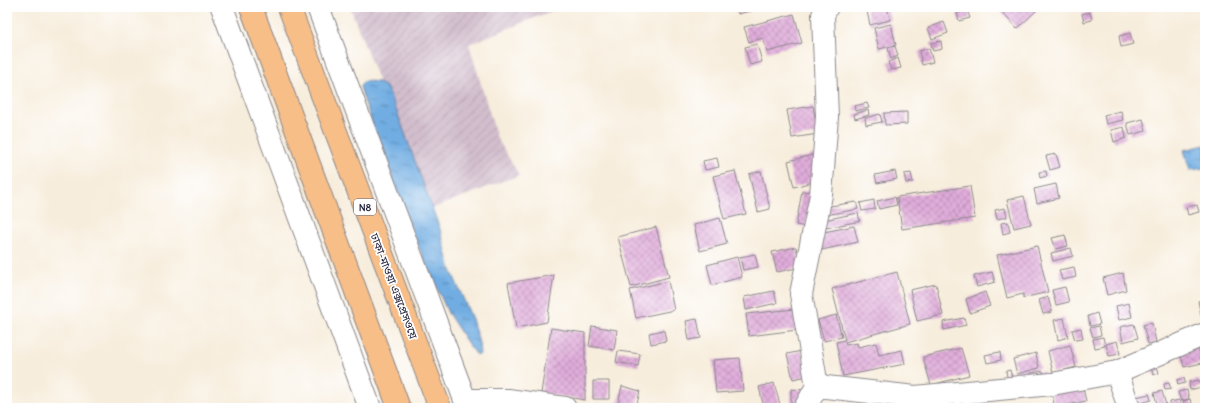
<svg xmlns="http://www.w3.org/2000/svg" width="1212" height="415" font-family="Delius,'Noto Sans Bengali',sans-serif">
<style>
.industrial{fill:url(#industrial-furrows)}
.water{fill:url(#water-ripples);stroke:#4a688e}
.building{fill:url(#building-cross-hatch)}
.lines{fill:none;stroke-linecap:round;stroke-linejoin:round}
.minor-casing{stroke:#8c888c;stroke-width:24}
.highway-casing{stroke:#8c888c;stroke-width:24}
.minor{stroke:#fff;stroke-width:22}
.highway{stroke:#f7be88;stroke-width:22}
.labels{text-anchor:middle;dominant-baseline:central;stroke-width:3.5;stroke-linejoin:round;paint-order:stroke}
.shield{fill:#fff;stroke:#646476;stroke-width:1}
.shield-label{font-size:10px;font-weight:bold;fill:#22223b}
.street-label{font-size:11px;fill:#22223b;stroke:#fff}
</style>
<defs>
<pattern id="industrial-furrows" width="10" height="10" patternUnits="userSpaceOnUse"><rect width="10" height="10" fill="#d1bdcc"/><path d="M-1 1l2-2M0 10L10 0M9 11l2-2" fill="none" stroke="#b3a2b0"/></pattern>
<pattern id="water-ripples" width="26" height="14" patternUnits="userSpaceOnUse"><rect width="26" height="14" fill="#71ade2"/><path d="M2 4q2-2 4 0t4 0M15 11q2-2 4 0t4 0" fill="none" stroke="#5c8cb8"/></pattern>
<pattern id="building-cross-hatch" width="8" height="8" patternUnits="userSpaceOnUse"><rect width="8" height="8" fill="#e1addb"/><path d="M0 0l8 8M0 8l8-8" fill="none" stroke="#b68cb3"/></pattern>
</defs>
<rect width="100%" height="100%" fill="#fff"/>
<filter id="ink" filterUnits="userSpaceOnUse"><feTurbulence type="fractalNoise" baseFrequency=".025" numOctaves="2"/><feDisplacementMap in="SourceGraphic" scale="8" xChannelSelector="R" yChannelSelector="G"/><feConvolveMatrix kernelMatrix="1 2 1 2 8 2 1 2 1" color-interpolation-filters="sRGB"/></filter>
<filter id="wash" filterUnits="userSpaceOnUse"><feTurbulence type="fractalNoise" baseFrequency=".012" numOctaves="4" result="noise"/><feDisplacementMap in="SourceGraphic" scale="16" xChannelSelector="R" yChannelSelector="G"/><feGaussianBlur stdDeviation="0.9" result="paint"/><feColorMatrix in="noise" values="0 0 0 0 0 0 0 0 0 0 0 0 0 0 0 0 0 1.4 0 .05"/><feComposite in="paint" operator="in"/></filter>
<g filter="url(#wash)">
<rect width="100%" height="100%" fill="#f7eddc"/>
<path class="industrial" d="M350,7h212l-93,37 28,94 22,37 -91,35z"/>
<path class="water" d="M368,81l10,1 8,5 11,25 44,120 10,38 21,49 7,24 1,11 -2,2 -8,-9 -22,-34 -35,-79 -48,-131 -5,-16 3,-5z
M1205,145v23l-15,2 -6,-20z"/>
<g id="blocks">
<path class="building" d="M736,7h26v1l-24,6z
M866,7h21l3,13 -20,5z
M1004,7h32l2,2 -21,20 -17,-19z
M967,10l3,8 -11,3 -2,-8z
M1090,12l2,8 -8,2 -2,-8z
M794,14l8,29 -35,9 -4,-14 -14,4 -5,-15z
M944,22l4,11 -16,6 -4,-11z
M891,24l5,21 -17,4 -5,-21z
M1130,33l3,11 -12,3 -2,-11z
M941,41l1,8 -9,2 -2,-8z
M757,44l5,18 -12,3 -5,-18z
M895,46l3,10 -7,3 -3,-11z
M929,48l4,14 -11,3 -3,-14z
M898,58l3,10 -10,2 -3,-8z
M867,103l2,5 -14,3 -1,-5z
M813,106l5,28 -26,4 -5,-28z
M868,110l1,5 -14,4 -1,-5z
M1121,111l2,9 -17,4 -2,-9z
M907,112v12l-22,1 -1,-12z
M880,114l2,8 -16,3 -1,-7z
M1143,119l3,12 -16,4 -3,-12z
M1124,127l2,11 -12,4 -3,-12z
M817,154l-1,27 -22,6 -6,-26z
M1056,154l4,13 -10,3 -4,-14z
M717,158l2,9 -14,3 -2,-9z
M735,171l11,43 -22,5 -11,-43z
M761,171l9,38 -12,3 -9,-38z
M895,171l2,8 -20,4 -2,-8z
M1046,171l1,5 -7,2 -1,-6z
M911,173l2,9 -7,1 -2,-9z
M1056,184l3,14 -22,5 -3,-14z
M970,186l5,32 -73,11 -5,-32z
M802,191l10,1 -6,35 -10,-2z
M1024,196l7,28 -17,4 -7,-28z
M895,197l2,8 -18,4 -2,-8z
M874,200l1,9 -13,2 -2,-8z
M856,202l2,7 -32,6 -2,-8z
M1197,205l2,7 -11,3 -2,-8z
M1005,208l2,9 -10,2 -2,-9z
M858,213l2,8 -34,7 -2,-8z
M720,218l7,26 -27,7 -6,-26z
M1008,222l2,10 -7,2 -2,-11z
M854,226l4,16 -36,8 -3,-17z
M656,227l13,50 -38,10 -13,-50z
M1065,235l3,11 -12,3 -4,-11z
M1037,246l11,46 -25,6v-4l-16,4 -10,-43z
M796,247l5,20 -24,5 -5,-20z
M1071,248l2,8 -20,5 -2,-8z
M755,254l3,13 -15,3 -3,-13z
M737,257l5,20 -30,8 -5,-20z
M1074,267l2,10 -14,3 -3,-10z
M897,272l13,52 -65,18 1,3 11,-2 1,4 18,-4 3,12 23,-5 3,14 -62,12 -7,-34 9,-2 -13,-51z
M992,272l3,10 -18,5 -3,-11z
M1123,273l3,17 -19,5 -4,-17z
M554,275l-7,47 -31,6 -8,-45z
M668,281l6,29 -38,8 -6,-28z
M936,284l7,31 -26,6 -7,-31z
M1065,287l4,15 -13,3 -4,-15z
M774,291l3,12 -31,7 -2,-13z
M985,292l5,14 -20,7 -4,-14z
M1048,297l4,15 -9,2 -4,-14z
M1205,299v25h-2l-5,-23z
M1129,303l3,14 -13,3 -3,-14z
M795,309l2,21 -48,6 -3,-22z
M1097,313l3,11 -10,2 -2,-10z
M836,315l6,22 -18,4 -6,-21z
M964,318l2,7 -22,5 -1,-8z
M1064,318l4,19 -10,3 -4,-20z
M697,319l4,19 -12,2 -3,-19z
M1152,323l4,19 -8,2 -5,-19z
M1134,324l4,14 -15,4 -3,-15z
M592,326l25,4 -3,20 -25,-4z
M1099,326l2,9 -8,2 -3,-9z
M551,328l34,5v67l-44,-7z
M1081,328l2,11 -8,1 -3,-10z
M664,330l2,11 -15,3 -2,-11z
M1103,337l2,9 -10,2 -2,-9z
M1117,341l3,13 -11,2 -3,-12z
M1197,343l5,20 -18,4 -5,-19z
M1070,345l6,22 -23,6 -5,-22z
M961,348l8,27 -38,10 -8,-28z
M618,351l22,3 -2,12 -22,-4z
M802,351l6,25 -15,3 -6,-25z
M1000,352l1,8 -14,3 -2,-8z
M1036,353l3,15 -22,6 -4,-15z
M740,358l3,33 -27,2 -3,-33z
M1157,366l2,7 -6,2 -2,-8z
M1010,370l3,11 -5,1 -2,-11z
M1043,371l2,9 -12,3 -2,-10z
M1184,378l1,5 -7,2 -1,-5z
M1199,380l2,7 -11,3 -1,-8z
M593,381h16v18h-16z
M774,383l7,25h-17l-5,-21z
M1169,383l2,6 -6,1 -1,-6z
M1082,384l4,17 -31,7 -4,-17z
M622,386l18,5 -4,17 -18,-4z
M791,389l14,1 -1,17h-13z
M1187,390l2,9 -8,2 -3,-9z
M1162,391l4,14 -8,2 -4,-14z
M1149,394l2,6 -13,4 -2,-7z
M1190,399l3,9h-8l-2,-7z
M1179,400l3,8h-11l-1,-6z
M1121,404l1,4h-18v-1z
M1039,405l1,3h-13v-1z"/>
</g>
</g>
<g filter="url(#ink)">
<use href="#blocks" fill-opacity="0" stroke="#8c888c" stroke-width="1"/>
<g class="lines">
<g class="minor-casing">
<path id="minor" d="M222,7l148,401
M318,7l150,401
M1117,372l12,36
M817,386l98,11 137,-13 65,-12 88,-38
M465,400h43l57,8
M805,408l12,-22 -16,-92 20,-99 6,-78 -4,-102 4,-8"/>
</g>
<g class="highway-casing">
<path id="highway" d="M251,7l148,401
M289,7l151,401"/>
</g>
<use href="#minor" class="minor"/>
<use href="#highway" class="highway"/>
</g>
</g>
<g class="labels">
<rect class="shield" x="354" y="199" width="22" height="16" rx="3"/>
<g class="shield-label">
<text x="365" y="207">N8</text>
</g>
<g class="street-label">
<text transform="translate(394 286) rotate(69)">ঢাকা-মাওয়া এক্সপ্রেসওয়ে</text>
</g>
</g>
<rect width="1212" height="415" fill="none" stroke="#fff" stroke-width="24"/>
</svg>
